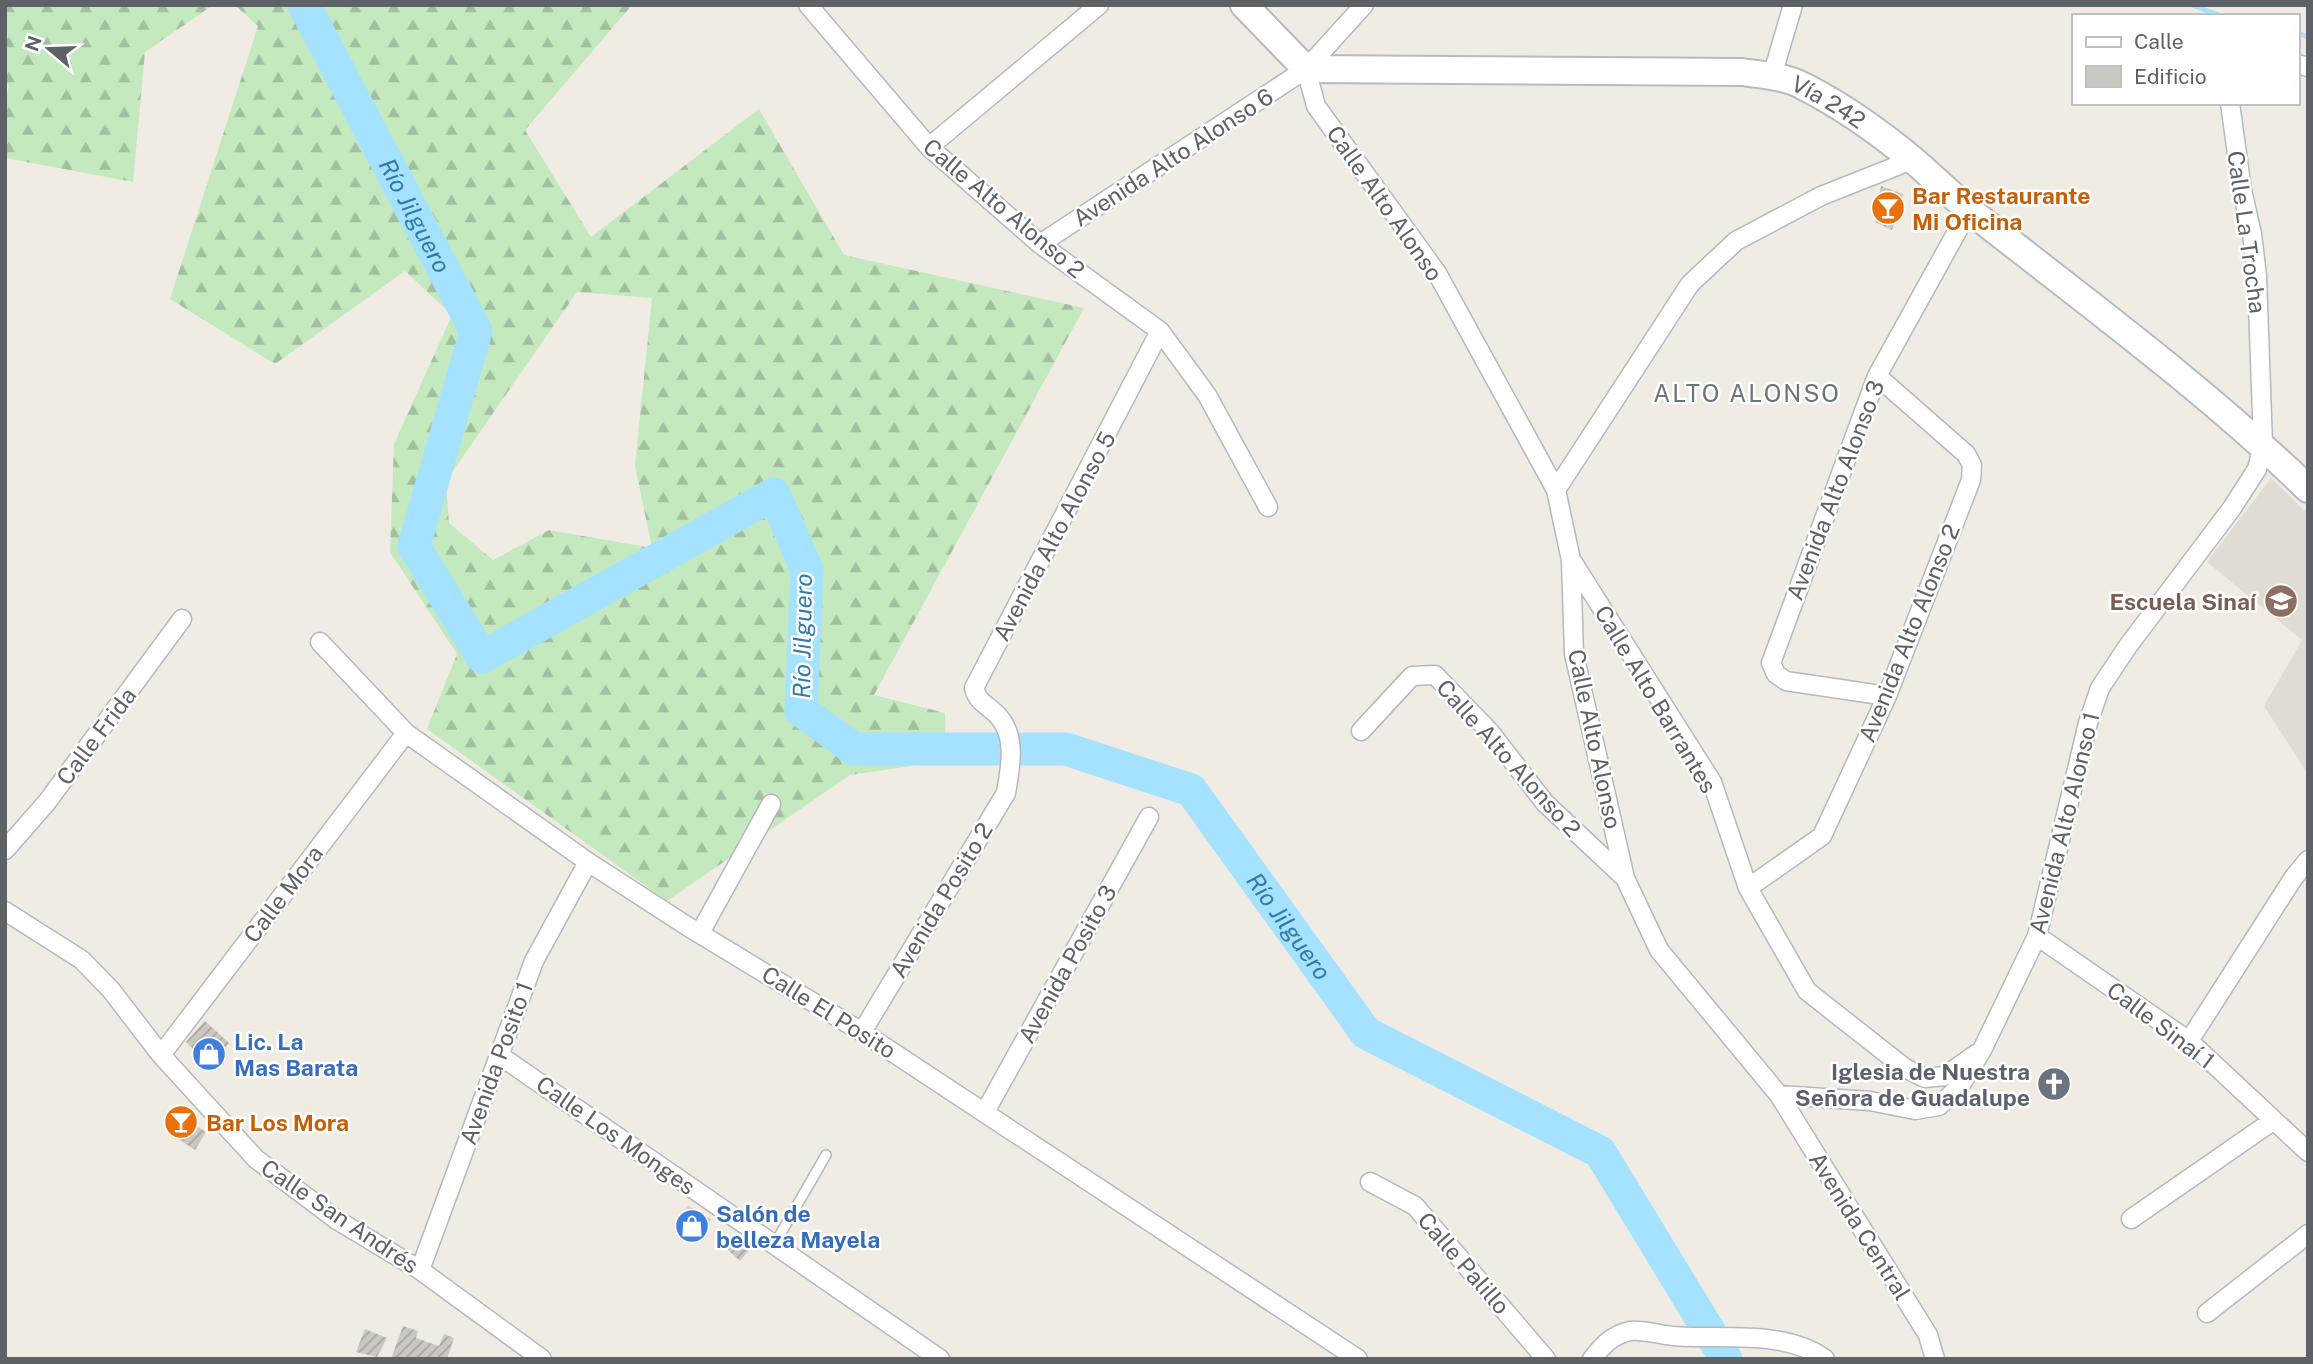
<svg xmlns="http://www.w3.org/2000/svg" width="2313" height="1364" font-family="'Public Sans',sans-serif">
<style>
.education{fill:#e0dbd3}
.forest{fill:url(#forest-firs);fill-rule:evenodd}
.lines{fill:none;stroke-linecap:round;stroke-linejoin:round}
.stream{stroke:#a5e2ff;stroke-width:5}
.river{stroke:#a5e2ff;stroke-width:33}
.building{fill:url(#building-hatch)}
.service-casing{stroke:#b5b8bc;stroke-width:12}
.minor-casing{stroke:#b5b8bc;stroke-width:21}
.secondary-casing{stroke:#b6bbc0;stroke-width:30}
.service{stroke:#fff;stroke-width:9}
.minor{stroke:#fff;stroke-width:18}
.secondary{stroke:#fff;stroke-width:26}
.labels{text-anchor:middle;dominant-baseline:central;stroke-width:5;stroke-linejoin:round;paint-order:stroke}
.street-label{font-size:23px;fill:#5c6266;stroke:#fff}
.food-label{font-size:23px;font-weight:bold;fill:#c56008;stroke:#fff;text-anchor:start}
.education-label{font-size:23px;font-weight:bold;fill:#785e54;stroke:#fff;text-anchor:end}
.shop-label{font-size:23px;font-weight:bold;fill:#366cbe;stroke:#fff;text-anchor:start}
.worship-label{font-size:23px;font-weight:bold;fill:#5b616d;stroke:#fff;text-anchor:end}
.water-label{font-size:24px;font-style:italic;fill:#3479a7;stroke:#fff}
.neighbourhood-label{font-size:24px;letter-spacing:2px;fill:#6d7478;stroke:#fff}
</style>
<defs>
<pattern id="forest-firs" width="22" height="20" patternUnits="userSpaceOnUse" patternTransform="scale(1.75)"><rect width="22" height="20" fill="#c4e9bf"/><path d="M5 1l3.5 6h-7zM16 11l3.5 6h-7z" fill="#a2c09f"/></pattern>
<pattern id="building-hatch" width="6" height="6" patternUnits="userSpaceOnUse" patternTransform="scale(1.75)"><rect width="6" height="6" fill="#cbc7c1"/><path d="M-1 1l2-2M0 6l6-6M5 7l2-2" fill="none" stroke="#a8a5a1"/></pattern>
</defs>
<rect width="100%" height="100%" fill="#f0ece4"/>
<path class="education" d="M2271,478l37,36v260l-44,-68 38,-66 -95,-78z"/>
<path class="forest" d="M5,5h208l-68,47 -12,130 -128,-24v-55l4,-18 -4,-2z
M235,5h397l-107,125 66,107 168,-128 85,146 240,53 -210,387 71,18 1,48 -96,14 -183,126 -240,-172 30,-75 -67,-102 4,-108 58,-129 -47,-44 -130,93 -105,-65 88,-273zM577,292l75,6 -17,168 17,82 -103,-18 -56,30 -44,-37 -3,-42z"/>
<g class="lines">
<path class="stream" d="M2192,5l29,11
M2297,33l11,4"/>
<path class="river" id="s1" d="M304,5l172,326 -62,215 68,111 292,-163 33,76 -6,140 53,39h212l125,41 175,243 234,119 126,207"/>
</g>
<path class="building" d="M1881,186l22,8 -11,36 -17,-8z
M205,1021l24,22 -19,22 -24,-23z
M177,1113l29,19 -11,18 -29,-19z
M688,1206l23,13 -16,19 -20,-6z
M733,1237l19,9 -12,15 -12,-11z
M403,1326l15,5 -2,7 23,8 5,-12 10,4 -7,21h-56z
M365,1329l22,9 -10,19 -21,-5z"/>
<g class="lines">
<g class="service-casing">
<path id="service" d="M774,1245l52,-90"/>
</g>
<g class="minor-casing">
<path id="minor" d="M808,5l121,142 111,97 120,87 47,64 61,112
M2297,64l11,3
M1306,69l10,37 121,167 119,217 15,70 3,94 51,224 34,72 120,145 149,240 7,24
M1772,76l21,-71
M929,147l170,-142
M1040,244l266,-175 58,-64
M1556,490l134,-206 46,-43 85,-45 91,-36
M1572,561l140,221 36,106 59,103 98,77 20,10 20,-2 31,-22
M320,642l86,91 182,129 99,64 175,106 496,327
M1887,696l-101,-15 -10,-7 -5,-11 106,-287 92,-166
M1361,731l51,-55 23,-1 55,57 55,71 80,75
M5,850l42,-48 135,-183
M1748,888l74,-52 65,-140 84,-216 1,-15 -6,-11 -89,-78
M5,911l77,49 29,30 50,65 95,104 81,61 83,50 122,89
M700,933l71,-129
M2037,936l152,105 119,111
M862,1032l144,-239c4,-24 11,-56 -7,-76 -10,-12 -21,-13 -25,-29l186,-357
M2189,1041l105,-164 14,-17
M161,1055l245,-322
M499,1055l441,304
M1779,1095l91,6 45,9 24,-4 21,-20 22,-36 55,-114 51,-213 12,-35 28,-42 104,-138 25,-39 6,-24 -6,-169 -5,-42 -10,-44 -12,-87
M985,1112l164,-295
M1370,1182l45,24 131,153
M2131,1219l143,-99
M420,1270l114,-309 54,-99
M2207,1313l101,-79
M1592,1359c11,-14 20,-24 38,-28 13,-2 30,4 43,5 47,4 112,-7 152,23"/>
</g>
<g class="secondary-casing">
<g id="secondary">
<path id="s2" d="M1244,5l62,64 436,3c20,3 43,4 61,14 40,20 76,46 110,74 20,17 39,36 60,53 113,89 231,175 335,276"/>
</g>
</g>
<use href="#service" class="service"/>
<use href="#minor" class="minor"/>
<use href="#secondary" class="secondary"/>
</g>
<defs>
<g id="bar-disc" transform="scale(1.75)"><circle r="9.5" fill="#e8710a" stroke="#fff"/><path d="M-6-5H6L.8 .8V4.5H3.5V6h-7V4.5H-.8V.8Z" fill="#fff"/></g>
<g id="school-disc" transform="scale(1.75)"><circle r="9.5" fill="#8d6e63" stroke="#fff"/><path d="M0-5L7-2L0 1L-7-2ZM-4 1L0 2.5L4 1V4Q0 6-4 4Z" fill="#fff"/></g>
<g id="shop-disc" transform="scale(1.75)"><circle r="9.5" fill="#3f7fe0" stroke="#fff"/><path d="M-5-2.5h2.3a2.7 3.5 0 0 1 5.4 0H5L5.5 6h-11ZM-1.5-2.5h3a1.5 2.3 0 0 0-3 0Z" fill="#fff"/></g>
<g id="church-disc" transform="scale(1.75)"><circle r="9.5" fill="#6b7280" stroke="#fff"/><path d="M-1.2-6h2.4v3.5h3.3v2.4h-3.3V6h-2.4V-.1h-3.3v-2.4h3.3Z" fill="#fff"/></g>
</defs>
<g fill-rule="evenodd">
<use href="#bar-disc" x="1888" y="208"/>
<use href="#school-disc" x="2281" y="601"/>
<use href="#shop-disc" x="209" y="1054"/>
<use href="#church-disc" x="2054" y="1084"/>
<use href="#bar-disc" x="181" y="1122"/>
<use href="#shop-disc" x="692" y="1226"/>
</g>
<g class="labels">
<g class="street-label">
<text stroke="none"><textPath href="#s2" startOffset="618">Vía 242</textPath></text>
<text transform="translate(1173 157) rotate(-33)">Avenida Alto Alonso 6</text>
<text transform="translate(1385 203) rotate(55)">Calle Alto Alonso</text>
<text transform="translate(1004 208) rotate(40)">Calle Alto Alonso 2</text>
<text transform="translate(2247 232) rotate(82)">Calle La Trocha</text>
<text transform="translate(1835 490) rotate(-69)">Avenida Alto Alonso 3</text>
<text transform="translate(1054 536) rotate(-62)">Avenida Alto Alonso 5</text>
<text transform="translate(1909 633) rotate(-68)">Avenida Alto Alonso 2</text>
<text transform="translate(1656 699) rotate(59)">Calle Alto Barrantes</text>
<text transform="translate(96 736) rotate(-53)">Calle Frida</text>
<text transform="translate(1595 739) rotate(78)">Calle Alto Alonso</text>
<text transform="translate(1509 758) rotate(48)">Calle Alto Alonso 2</text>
<text transform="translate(2064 823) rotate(-76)">Avenida Alto Alonso 1</text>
<text transform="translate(283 894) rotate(-53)">Calle Mora</text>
<text transform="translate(941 900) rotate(-59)">Avenida Posito 2</text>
<text transform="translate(1067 964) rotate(-61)">Avenida Posito 3</text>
<text transform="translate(829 1012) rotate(32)">Calle El Posito</text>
<text transform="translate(2161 1025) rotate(37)">Calle Sinaí 1</text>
<text transform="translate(496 1063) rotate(-70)">Avenida Posito 1</text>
<text transform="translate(616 1135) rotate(35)">Calle Los Monges</text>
<text transform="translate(340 1216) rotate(34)">Calle San Andrés</text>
<text transform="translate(1860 1226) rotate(58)">Avenida Central</text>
<text transform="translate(1464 1263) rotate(49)">Calle Palillo</text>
</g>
<g class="food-label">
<text x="1912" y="195">Bar Restaurante<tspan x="1912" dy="26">Mi Oficina</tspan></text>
<text x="206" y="1122">Bar Los Mora</text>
</g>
<g class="education-label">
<text x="2256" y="601">Escuela Sinaí</text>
</g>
<g class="shop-label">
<text x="234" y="1041">Lic. La<tspan x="234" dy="26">Mas Barata</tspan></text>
<text x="716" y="1213">Salón de<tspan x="716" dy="26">belleza Mayela</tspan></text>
</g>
<g class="worship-label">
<text x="2030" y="1071">Iglesia de Nuestra<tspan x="2030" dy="26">Señora de Guadalupe</tspan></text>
</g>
<g class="water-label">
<text stroke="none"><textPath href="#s1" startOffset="238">Río Jilguero</textPath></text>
<text transform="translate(802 636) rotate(-89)">Río Jilguero</text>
<text stroke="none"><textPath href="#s1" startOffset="1857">Río Jilguero</textPath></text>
</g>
<g class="neighbourhood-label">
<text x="1747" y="393">ALTO ALONSO</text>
</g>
</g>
<rect width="2313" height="1364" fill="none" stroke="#5c6266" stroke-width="14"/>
<rect x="2072" y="14" width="228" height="91" fill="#ffffff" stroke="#bec0c2" stroke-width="2"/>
<rect x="2086" y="37" width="35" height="10" fill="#ffffff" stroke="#bec0c2" stroke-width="2"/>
<text x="2134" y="49" font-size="21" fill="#5c6266">Calle</text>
<rect x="2086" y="66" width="35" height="21" fill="#cbc7c1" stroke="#bec0c2" stroke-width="2"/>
<text x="2134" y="84" font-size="21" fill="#5c6266">Edificio</text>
<g transform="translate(49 49) rotate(289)" stroke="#ffffff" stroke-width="5" paint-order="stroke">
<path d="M0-5L12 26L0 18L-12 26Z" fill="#5c6266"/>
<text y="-10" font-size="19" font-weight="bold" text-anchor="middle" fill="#5c6266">N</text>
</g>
</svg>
